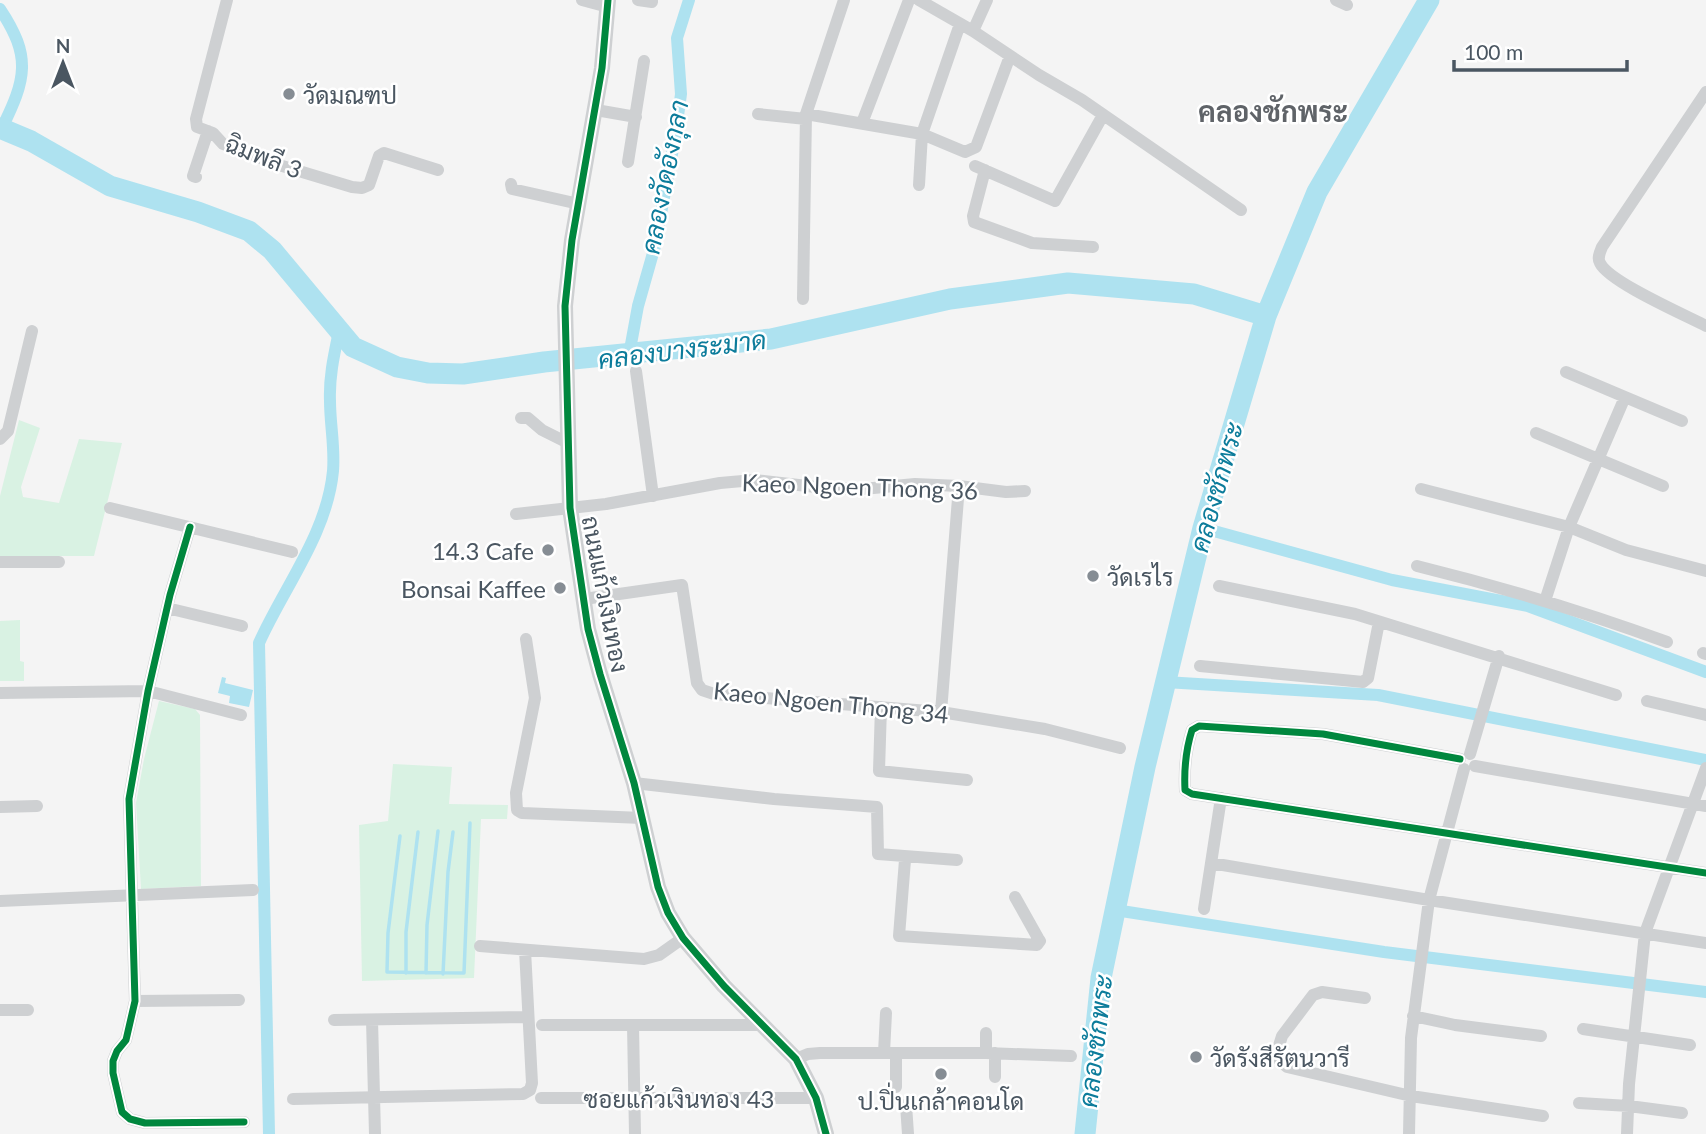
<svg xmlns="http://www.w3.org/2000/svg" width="1706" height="1134" font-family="Lato,Sarabun,sans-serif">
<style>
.green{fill:#d9f2e3}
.water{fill:#aee2f0}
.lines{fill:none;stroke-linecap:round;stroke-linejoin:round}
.stream{stroke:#aee2f0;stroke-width:3.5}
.canal{stroke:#aee2f0;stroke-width:12}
.river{stroke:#aee2f0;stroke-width:21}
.minor{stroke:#ced0d2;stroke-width:12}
.tertiary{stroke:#ced0d2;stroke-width:16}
.cycleway-casing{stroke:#fff;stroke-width:11}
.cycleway{stroke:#00873e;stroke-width:7}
.poi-dot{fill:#868d94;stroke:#fff;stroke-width:2.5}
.labels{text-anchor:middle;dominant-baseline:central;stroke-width:5;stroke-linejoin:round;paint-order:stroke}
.poi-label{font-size:24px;fill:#4a5661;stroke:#fff;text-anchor:start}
.street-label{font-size:24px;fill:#4a5661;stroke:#fff}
.water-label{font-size:26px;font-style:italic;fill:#0c7c9b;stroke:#fff}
.quarter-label{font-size:28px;font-weight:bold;fill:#5f6368;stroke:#fff}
</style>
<rect width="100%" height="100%" fill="#f4f4f4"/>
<path class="green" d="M19,420l21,8 -19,59 2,10 36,6 20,-64 43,4 -28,113h-94v-60z
M20,620v41l4,1v19h-24v-60z
M159,701l36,8 5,6 1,171 -60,3 -5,-86 8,-44z
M393,764l59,3 -3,37 59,1 -1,14h-26l-7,159 -112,3 -3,-156 29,-4z"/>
<path class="water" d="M222,677l4,1 -1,5 28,7 -4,17 -20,-4 1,-7 -12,-3z"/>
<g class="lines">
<path class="stream" d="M400,836l-12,97 -1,39 77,1 6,-150
M406,973v-41l12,-100
M426,973l1,-48 11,-94
M443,974l5,-102 5,-40"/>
<path class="canal" d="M0,9c32,48 26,70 2,119
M629,355l9,-49 17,-60 20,-108 6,-44 -4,-56 12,-38
M1203,528l189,52 136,26 178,66
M1165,682l213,13 328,65
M1115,910l269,42 322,40
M269,1134l-10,-491c25,-56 68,-109 74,-172 2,-24 -3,-47 -3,-70 -1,-24 4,-46 9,-70"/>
<path class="river" d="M0,128l31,13 79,45 88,26 51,19 23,19 81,97 44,20 31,6 35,1 81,-12 227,-23 179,-40 118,-16 126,11 72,22
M1085,1134l16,-156 44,-211 58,-239 63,-212 51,-124 112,-192"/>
<path class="minor" d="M227,0l-31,119 1,8 16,6 10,11 56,21 73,22 10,1 7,-3 10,-29 5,-3 54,17
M582,0l26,7
M638,0l14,2v-2
M919,0l54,31 66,44 43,25 159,110
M1336,0l11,5
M973,31l14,-31
M1706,92l-104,155c-2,5 -5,11 -2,16 9,19 85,52 106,63
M596,110l40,7
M758,114l48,5
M806,114l116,20 43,18 11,-5 34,-91
M862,123l47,-123
M628,162l16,-101
M975,166l80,35 48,-86
M985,170l-12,46 1,6 58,21 61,4
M196,177l-3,-1 15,-45
M511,184l1,5 67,15
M919,185l3,-51 38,-110
M803,299l3,-185 38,-114
M636,371l17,125
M1625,397l57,24
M521,418h7l14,12 26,13
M1536,433l127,53
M0,439l8,-8 24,-100
M1421,489l148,38 57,23 80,21
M110,508l182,44
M516,514l90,-10 114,-21 34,-3 71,8 38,1 52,-5 44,2 47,6 19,-1
M190,527l-20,68 -22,96 -19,108 6,202 -9,39 -9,11 -4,10v12l9,39 8,7 15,4 99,-1
M0,562h59
M1417,566c85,21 168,46 250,76
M1219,586l136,28 261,81
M584,599l98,-14 15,98 5,7 12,4 227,18 104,17 75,19
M1545,601l24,-74 56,-130 -59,-25
M167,608l75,18
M526,639l9,59 -19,95 1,17 5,3 120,5
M1703,653l3,1
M1200,666l163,16 5,-4 11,-56
M0,693l148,-2 93,24
M1647,701l59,14
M881,707l-2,64 88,9
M941,712l18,-226
M1470,754l29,-98
M1460,759l-137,-25 -124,-8 -7,4c-6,19 -8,40 -7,60l7,4 514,79
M1475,766l231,40
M634,783l140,16 103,8 1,47 79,6
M0,807l37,-1
M903,857l2,3 -6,76 138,9 3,-4 -2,-3 -23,-41
M1211,863l218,37 277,43
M0,901l253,-11
M1204,909l17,-111
M480,946l164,13 15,-4 24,-17
M1365,998l-43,-6 -9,3 -31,41 -4,13 2,12 7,6 124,29 132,20
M135,1001l104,-1
M0,1010h28
M1413,1016l42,9 86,11
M334,1020l194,-3
M372,1020l3,114
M542,1025h220
M633,1025l2,109
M1583,1029l107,16
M884,1053l2,-40
M896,1053v34
M986,1053v-20
M995,1053v24
M796,1059l12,-5 12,-1h166l85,3
M541,1098h275
M293,1099l230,-5 7,-4 2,-7 -7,-133
M1579,1103l50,3 53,7
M906,1105l2,29
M1409,1134l2,-96 18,-138 35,-131
M1627,1134l2,-50 16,-151 61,-165"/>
<path class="tertiary" d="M608,0l-6,68 -30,172 -7,66 5,202 18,121 12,45 34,109 24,104 10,26 15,25 41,48 72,73 20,39 10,36"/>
<g class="cycleway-casing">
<path id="cycleway" d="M608,0l-6,68 -30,172 -7,66 5,202 18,121 12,45 34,109 24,104 10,26 15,25 41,48 72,73 20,39 10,36
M190,527l-20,68 -22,96 -19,108 6,202 -9,39 -9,11 -4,10v12l9,39 8,7 15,4 99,-1
M1460,759l-137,-25 -124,-8 -7,4c-6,19 -8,40 -7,60l7,4 514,79"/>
</g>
<use href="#cycleway" class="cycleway"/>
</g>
<g class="poi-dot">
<circle cx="289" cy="94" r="7"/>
<circle cx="548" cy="550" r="7"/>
<circle cx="1093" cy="576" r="7"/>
<circle cx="560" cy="588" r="7"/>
<circle cx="1196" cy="1057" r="7"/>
<circle cx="941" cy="1074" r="7"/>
</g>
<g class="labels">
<g class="poi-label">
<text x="303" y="94">วัดมณฑป</text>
<text x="534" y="550" text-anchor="end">14.3 Cafe</text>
<text x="1107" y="576">วัดเรไร</text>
<text x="546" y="588" text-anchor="end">Bonsai Kaffee</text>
<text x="1210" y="1057">วัดรังสีรัตนวารี</text>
<text x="941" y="1100" text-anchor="middle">ป.ปิ่นเกล้าคอนโด</text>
</g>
<g class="street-label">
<text transform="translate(264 156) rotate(21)">ฉิมพลี 3</text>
<text transform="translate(860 486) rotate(2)">Kaeo Ngoen Thong 36</text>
<text transform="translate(606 594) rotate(79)">ถนนแก้วเงินทอง</text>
<text transform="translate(831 702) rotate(6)">Kaeo Ngoen Thong 34</text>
<text x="679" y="1098">ซอยแก้วเงินทอง 43</text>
</g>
<g class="water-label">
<text transform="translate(664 177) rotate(-79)">คลองวัดอังกุลา</text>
<text transform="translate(682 349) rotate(-7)">คลองบางระมาด</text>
<text transform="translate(1216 487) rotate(-74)">คลองชักพระ</text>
<text transform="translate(1095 1041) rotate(-83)">คลองชักพระ</text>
</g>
<g class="quarter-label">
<text x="1273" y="111">คลองชักพระ</text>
</g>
</g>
<g transform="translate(63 63)" stroke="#ffffff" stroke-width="5" paint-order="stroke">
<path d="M0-5L12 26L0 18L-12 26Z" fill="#4a5661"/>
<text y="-10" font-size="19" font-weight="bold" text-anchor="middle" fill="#4a5661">N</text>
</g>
<path d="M1454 60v10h173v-10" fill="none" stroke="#4a5661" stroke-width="3.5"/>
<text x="1464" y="60" font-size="21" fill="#4a5661" stroke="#ffffff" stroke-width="5" paint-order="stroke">100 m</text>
</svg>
